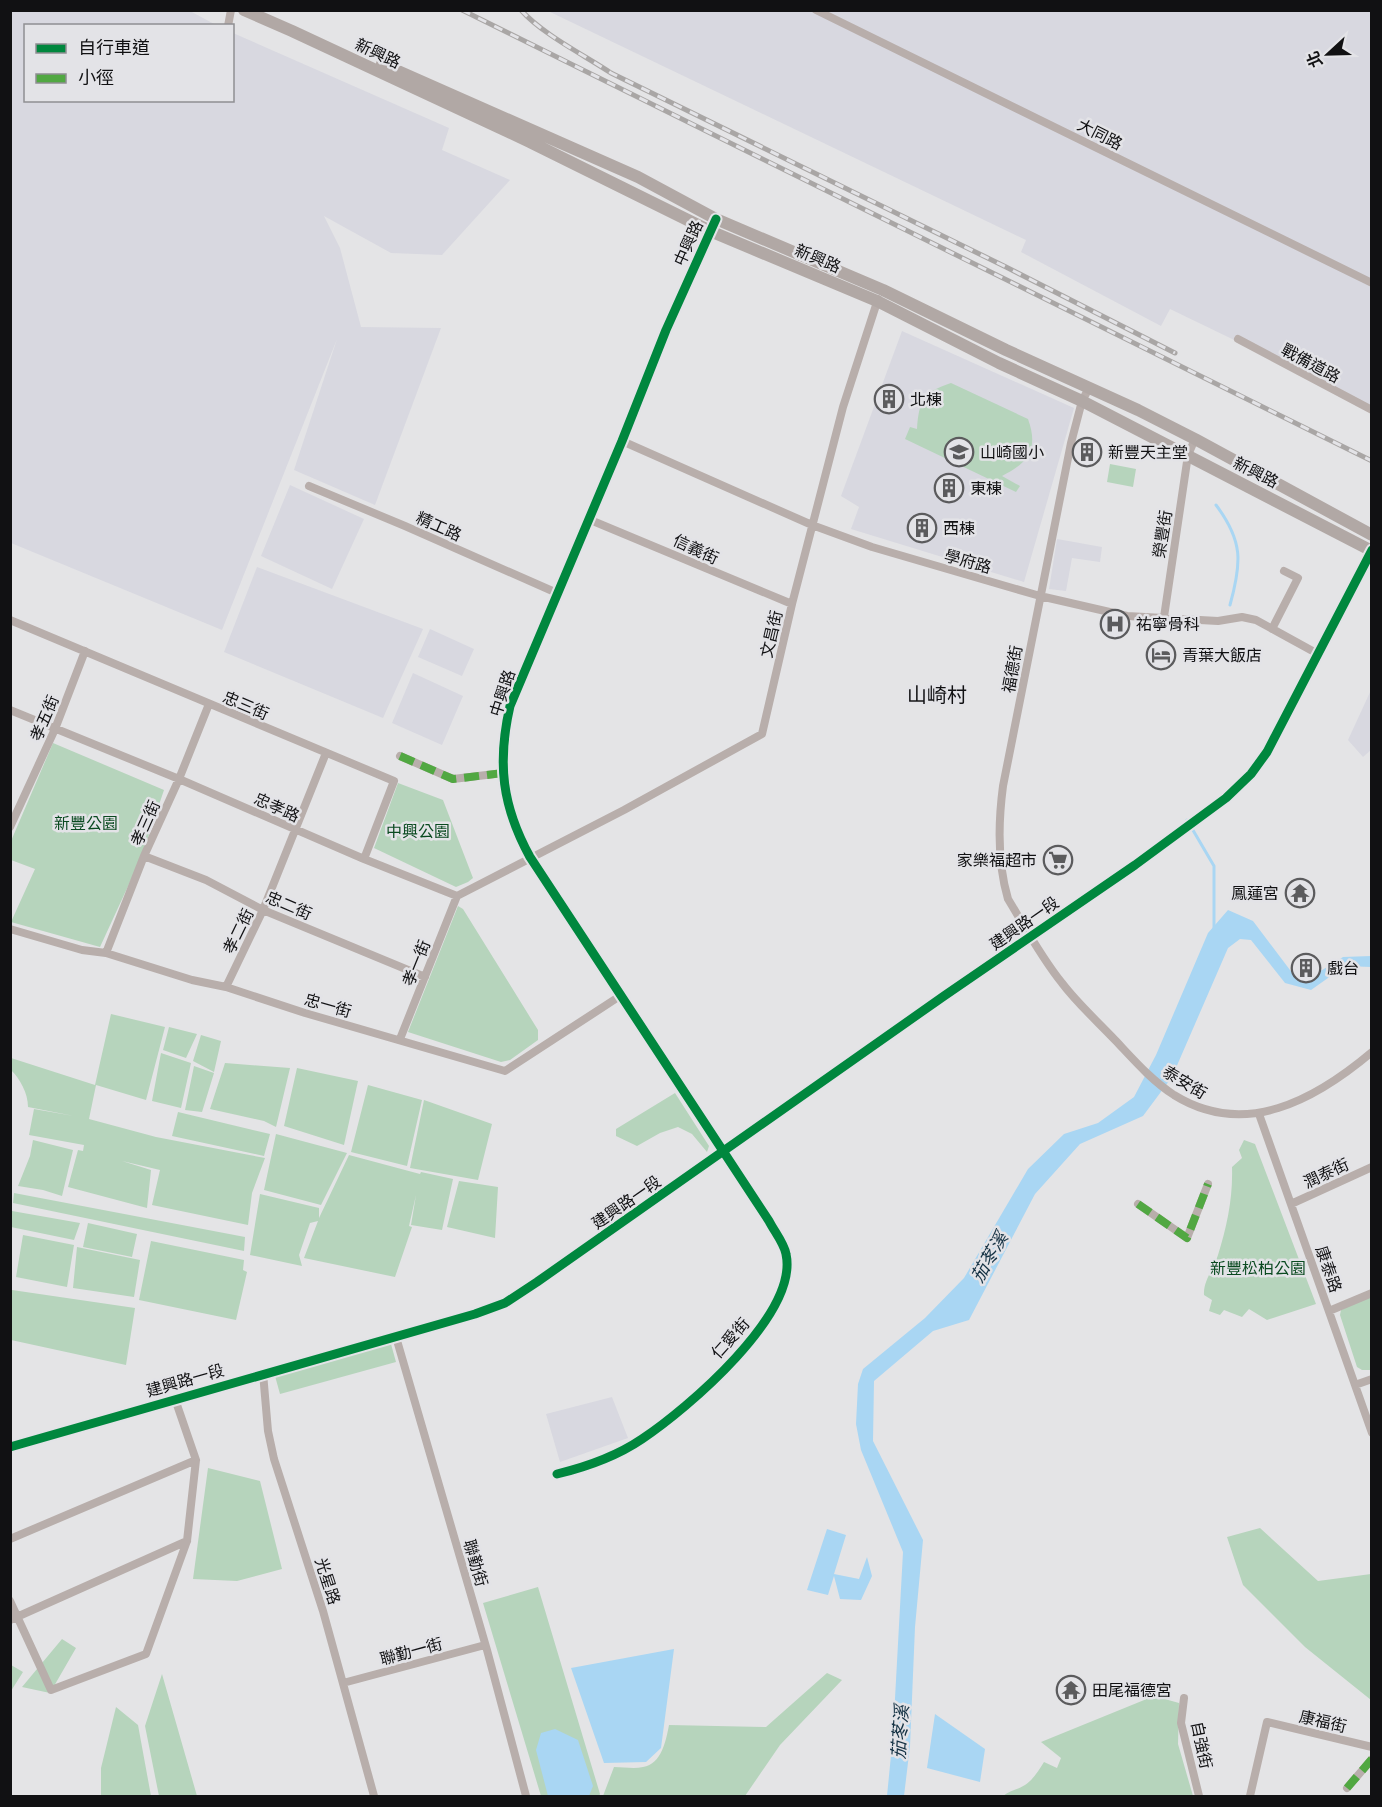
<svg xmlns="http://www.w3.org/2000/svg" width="1382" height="1807" font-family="'PT Sans','Noto Sans TC',sans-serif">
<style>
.built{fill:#d8d8e0}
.green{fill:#b6d4bc}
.water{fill:#a9d6f3}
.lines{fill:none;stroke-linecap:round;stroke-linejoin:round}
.stream{stroke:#a9d6f3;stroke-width:3}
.street{stroke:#b8aeab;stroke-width:8}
.secondary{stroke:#aea4a0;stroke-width:10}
.primary{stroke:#b1a8a5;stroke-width:12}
.rail-casing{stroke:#a9a6a5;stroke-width:5}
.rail{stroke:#e3e3e7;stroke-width:3;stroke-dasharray:9;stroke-linecap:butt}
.quiet{stroke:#51a842;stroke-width:8;stroke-dasharray:15 8;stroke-linecap:butt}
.cycleway-casing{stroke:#e3e3e7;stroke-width:13}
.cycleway{stroke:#00873e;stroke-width:9}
.labels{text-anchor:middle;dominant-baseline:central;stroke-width:5;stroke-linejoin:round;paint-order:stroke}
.street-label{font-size:16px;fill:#111113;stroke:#e3e3e7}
.poi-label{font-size:16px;fill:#111113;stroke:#e3e3e7;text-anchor:start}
.park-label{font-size:16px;fill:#0a4a20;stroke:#e3e3e7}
.water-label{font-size:18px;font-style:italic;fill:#143143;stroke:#e3e3e7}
.quarter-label{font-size:20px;fill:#111113;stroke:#e3e3e7}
</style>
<rect width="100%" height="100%" fill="#e4e4e6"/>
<path class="built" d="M10,11h180l26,14 -190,1v74h206l1,-67 216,95 -7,22 68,30 -68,75 -51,-2 -67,-37 16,32 21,79 80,1 -66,177 -81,-35 43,-131 -115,291 -211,-87z
M548,11h823v395l-201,-97 -9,17 -140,-74 5,-12z
M902,331l172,77 -50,174 -173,-53 8,-22 -18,-11z
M290,485l74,34 -32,70 -71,-33z
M1057,539l45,8 -2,15 -28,-4 -6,33 -17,-2z
M257,567l166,62 -40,89 -159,-66z
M430,629l44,20 -12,27 -44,-19z
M413,673l50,23 -21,49 -50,-22z
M1371,690v60l-8,7 -15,-17z
M612,1397l16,41 -68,24 -14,-48z"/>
<path class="green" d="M951,383l77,36c11,30 0,44 -26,57l18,10 -4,6 -111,-53 5,-12 7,2c2,-28 6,-37 34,-46z
M1110,464l26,5 -3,18 -26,-5z
M53,743l111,47 -23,68 -41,89 -89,-25 24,-53 -24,-9v-19z
M398,783l45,17 30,78 -5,4 -12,5 -82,-39z
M458,906l5,3 75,121v10l-28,20 -9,2 -93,-30z
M111,1014l54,13 -19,73 -50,-15 -7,34 67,18 109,21 -13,35 -4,32 -96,-20 8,-35 -38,-9 29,9 -4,38 -79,-21 10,-37 5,1 1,-6 -55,-10 5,-26 40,7 -46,-9c0,-14 -8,-28 -17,-37v-12l84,27z
M169,1027l28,7 -11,24 -23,-8z
M201,1035l20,6 -7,31 -21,-11z
M161,1053l30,10 -10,45 -29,-7z
M225,1063l65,5 -14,59 -12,-6 -54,-12z
M194,1066l20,7 -12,39 -17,-2z
M297,1068l61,13 -14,64 -60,-19z
M368,1085l54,15 -15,66 -56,-14z
M675,1093l34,53 -2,6 -15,-18 -14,-7 -18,6 -23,13 -21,-10v-7z
M424,1100l68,24 -14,56 -68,-12z
M178,1112l92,22 -6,22 -92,-20z
M276,1134l71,19 -26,52 -57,-15z
M33,1140l40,10 -11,46 -19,-6 -25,-4 12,-30z
M1244,1140l11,4 61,160 -49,16 -18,-11 -7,8 -18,-7 -4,5 -11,-4 3,-11 -8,-5c-1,-14 10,-27 14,-40 9,-29 15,-57 14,-88l10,-9 -3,-8z
M349,1155l71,19 1,-2 32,7 -11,51 -31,-5 5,-30 -7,31 3,1 -17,50 -91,-19 14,-37 -8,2 -11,32 3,11 -52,-11 10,-61 59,14v10z
M459,1181l39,6 -3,51 -48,-11z
M14,1193l231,44 -1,14 -231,-48z
M12,1211l68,12 -6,17 -63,-13z
M88,1223l49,11 -5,23 -49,-10z
M23,1235l51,10 -7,42 -51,-10z
M151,1241l93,19 -1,10 4,2 -11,48 -97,-20z
M77,1247l63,13 -6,37 -61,-9z
M12,1290l123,18 -9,57 -115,-25z
M1371,1295v75h-9l-5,-3 -17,-52 1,-5z
M391,1344l5,18 -116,32 -5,-18z
M208,1468l52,13 22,88 -45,12 -44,-2z
M1260,1528l58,53 53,-7v126l-66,-53 -62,-62 -16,-48z
M538,1587l62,207 -1,2h-58l-58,-193z
M62,1639l14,9 -26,45 -28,-6z
M11,1665l12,7 -12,19z
M827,1673l15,7 -62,65 -35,51h-142l11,-29c10,0 20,2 29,0 19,-3 23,-27 26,-42l97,2z
M162,1674l35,122h-38l-14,-70z
M1154,1696l25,7 -1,41 15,52h-190c7,-6 14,-6 22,-11 8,-5 14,-15 19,-23l13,6 4,-10 -20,-16z
M116,1707l22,18 13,71h-50v-28z"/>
<path class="water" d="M1228,910l25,11 40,53 6,5 12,-2 32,-20 28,-1v11l-26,-1 -34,24 -26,-7 -34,-43 -11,-1 -12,9 -56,129 -29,39 -63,28 -45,50 -66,126 -36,11 -59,50 -1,60 50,99 -8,87 -5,119 -6,50h-17l6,-61 10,-183 -42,-102 -5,-26 2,-40 5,-15 62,-51 39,-40 64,-109 36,-35 34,-11 36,-26 22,-42 52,-122z
M827,1529l19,6 -12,39 25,5 8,-22 5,19 -11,24 -21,-1 -6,-23 -6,19 -21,-5z
M674,1649l-13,99 -15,14 -42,1 -33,-95z
M935,1714l50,35 -5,33 -53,-14z
M555,1729l23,11 15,46 -4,10h-41l-12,-46 5,-17z"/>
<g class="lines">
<path class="stream" d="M1216,505c27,36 26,57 14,100
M1187,820l27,46v62"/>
<path class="street" d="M816,10l556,273
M228,26l3,-16
M1238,339l134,71
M1089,388l-7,13 -11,42 -68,343c-5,38 -6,76 5,113 17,28 33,58 54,84 15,20 35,38 53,57 18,19 36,40 59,55 71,44 141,5 198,-43
M622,441l190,84 60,22 168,49 87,20 91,5 24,-4 14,3 62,34
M309,486l96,40 152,67
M588,519l204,85
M1164,617l24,-162 7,-16
M10,620l384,161 -30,78
M1272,629l26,-51 -14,-7
M10,710l169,69 185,80 93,37 167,-86 138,-76 30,-130 51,-197 35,-108
M400,756l53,23 50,-6
M10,827l45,-98 30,-78
M144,856l62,24 57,30 162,67
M10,929l72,21 24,3 86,27 34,7 79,26 200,58 115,-75
M106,953l38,-97 35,-77 30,-75
M226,987l37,-77 63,-157
M400,1039l57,-143
M1259,1114l113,319
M1138,1204l49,34 21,-54
M1291,1204l81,-37
M1329,1311l43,-18
M396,1337l91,313 39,146
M263,1373l5,58 6,28 49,152 51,185
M1355,1385l17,-6
M557,1474c29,-7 60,-18 85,-35 45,-30 157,-125 144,-185 -2,-11 -12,-23 -17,-33l-239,-364c-28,-51 -33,-94 -20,-151l112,-265 44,-111 50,-111
M10,1539l186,-79
M10,1601l41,89 95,-36 41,-113 9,-81 -21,-61
M10,1620l177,-79
M343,1683l142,-38
M1184,1698l-3,25 18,73
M1347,1788l25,-29
M1250,1796l17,-74 105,25"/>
<path class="secondary" d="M10,1447l465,-133 30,-11 32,-21 407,-286 191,-131 91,-67 25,-24 16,-22 105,-202"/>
<path class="primary" d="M244,10l48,21 238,111 180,89 167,70 122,62 83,38 290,150
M382,64l256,113 78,42 167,71 123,60 132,60 57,29 177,96"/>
<g class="rail-casing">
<path id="rail" d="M462,10l910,451
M521,10c21,24 63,45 90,63l395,194 169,86"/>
</g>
<use href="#rail" class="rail"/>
<path class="quiet" d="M400,756l53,23 50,-6
M1138,1204l49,34 21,-54
M1347,1788l25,-29"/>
<g class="cycleway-casing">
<path id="cycleway" d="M10,1447l465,-133 30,-11 32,-21 407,-286 191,-131 91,-67 25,-24 16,-22 105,-202
M557,1474c29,-7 60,-18 85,-35 45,-30 157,-125 144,-185 -2,-11 -12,-23 -17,-33l-239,-364c-28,-51 -33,-94 -20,-151l112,-265 44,-111 50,-111"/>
</g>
<use href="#cycleway" class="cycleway"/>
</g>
<defs>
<g id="building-ring" transform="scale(1.5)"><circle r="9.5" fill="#e3e3e7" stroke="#5b5b5d" stroke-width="1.5"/><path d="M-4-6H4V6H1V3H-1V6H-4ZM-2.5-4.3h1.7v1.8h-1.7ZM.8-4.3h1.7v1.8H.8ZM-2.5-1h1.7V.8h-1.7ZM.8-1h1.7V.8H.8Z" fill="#5b5b5d"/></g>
<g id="school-ring" transform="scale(1.5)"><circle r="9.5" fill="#e3e3e7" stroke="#5b5b5d" stroke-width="1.5"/><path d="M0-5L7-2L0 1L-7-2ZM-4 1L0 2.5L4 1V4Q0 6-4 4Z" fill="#5b5b5d"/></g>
<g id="hospital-ring" transform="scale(1.5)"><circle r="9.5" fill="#e3e3e7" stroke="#5b5b5d" stroke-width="1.5"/><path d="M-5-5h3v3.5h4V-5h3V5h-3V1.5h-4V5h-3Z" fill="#5b5b5d"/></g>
<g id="hotel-ring" transform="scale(1.5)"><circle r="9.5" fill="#e3e3e7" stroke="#5b5b5d" stroke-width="1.5"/><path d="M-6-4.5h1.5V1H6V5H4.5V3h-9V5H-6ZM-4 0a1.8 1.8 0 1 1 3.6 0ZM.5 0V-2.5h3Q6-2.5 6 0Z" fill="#5b5b5d"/></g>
<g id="supermarket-ring" transform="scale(1.5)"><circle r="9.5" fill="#e3e3e7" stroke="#5b5b5d" stroke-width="1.5"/><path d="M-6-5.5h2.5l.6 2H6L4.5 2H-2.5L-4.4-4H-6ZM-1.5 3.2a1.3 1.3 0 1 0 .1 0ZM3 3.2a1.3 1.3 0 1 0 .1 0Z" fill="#5b5b5d"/></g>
<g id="temple-ring" transform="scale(1.5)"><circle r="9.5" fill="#e3e3e7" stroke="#5b5b5d" stroke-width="1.5"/><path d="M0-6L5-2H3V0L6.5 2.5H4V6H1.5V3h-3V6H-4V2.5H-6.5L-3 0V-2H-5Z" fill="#5b5b5d"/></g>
</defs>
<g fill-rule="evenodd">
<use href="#building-ring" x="889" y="399"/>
<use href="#school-ring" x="959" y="452"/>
<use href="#building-ring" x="1087" y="452"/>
<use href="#building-ring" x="949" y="488"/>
<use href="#building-ring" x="922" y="528"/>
<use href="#hospital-ring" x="1115" y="624"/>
<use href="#hotel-ring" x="1161" y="655"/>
<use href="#supermarket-ring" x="1058" y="860"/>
<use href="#temple-ring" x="1300" y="893"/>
<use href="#building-ring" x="1306" y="968"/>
<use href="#temple-ring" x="1071" y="1690"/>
</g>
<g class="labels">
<g class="street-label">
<text transform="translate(378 53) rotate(25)">新興路</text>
<text transform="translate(1100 134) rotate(27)">大同路</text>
<text transform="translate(688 243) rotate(-66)">中興路</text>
<text transform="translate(818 258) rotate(23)">新興路</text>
<text transform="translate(1311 363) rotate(28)">戰備道路</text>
<text transform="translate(1256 472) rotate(27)">新興路</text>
<text transform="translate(439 526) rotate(24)">精工路</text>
<text transform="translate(1162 534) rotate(-81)">榮豐街</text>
<text transform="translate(696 549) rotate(25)">信義街</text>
<text transform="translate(968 561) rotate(16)">學府路</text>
<text transform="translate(771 634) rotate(-77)">文昌街</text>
<text transform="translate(1012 669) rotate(-80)">福德街</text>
<text transform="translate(502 693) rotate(-72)">中興路</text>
<text transform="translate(246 705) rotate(23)">忠三街</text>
<text transform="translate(44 718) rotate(-67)">孝五街</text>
<text transform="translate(277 807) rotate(24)">忠孝路</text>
<text transform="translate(145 823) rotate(-66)">孝三街</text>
<text transform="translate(289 905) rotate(23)">忠二街</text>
<text transform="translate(1024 923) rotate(-35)">建興路一段</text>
<text transform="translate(238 931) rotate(-64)">孝二街</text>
<text transform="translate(416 963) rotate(-68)">孝一街</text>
<text transform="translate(328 1005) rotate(16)">忠一街</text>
<text transform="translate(1185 1082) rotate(31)">泰安街</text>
<text transform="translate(1326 1173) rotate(-25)">潤泰街</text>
<text transform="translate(626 1202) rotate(-35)">建興路一段</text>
<text transform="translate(1329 1269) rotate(71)">康泰路</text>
<text transform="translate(730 1338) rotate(-48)">仁愛街</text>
<text transform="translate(185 1380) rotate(-16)">建興路一段</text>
<text transform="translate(476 1563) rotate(74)">聯勤街</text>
<text transform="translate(328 1581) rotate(72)">光星路</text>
<text transform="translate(411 1651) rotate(-15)">聯勤一街</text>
<text transform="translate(1323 1721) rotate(13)">康福街</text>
<text transform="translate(1202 1745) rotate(78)">自強街</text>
</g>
<g class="poi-label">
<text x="910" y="399">北棟</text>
<text x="980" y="452">山崎國小</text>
<text x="1108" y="452">新豐天主堂</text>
<text x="970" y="488">東棟</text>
<text x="943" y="528">西棟</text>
<text x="1136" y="624">祐寧骨科</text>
<text x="1182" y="655">青葉大飯店</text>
<text x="1037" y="860" text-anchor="end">家樂福超市</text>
<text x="1279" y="893" text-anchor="end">鳳蓮宮</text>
<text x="1327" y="968">戲台</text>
<text x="1092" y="1690">田尾福德宮</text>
</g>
<g class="park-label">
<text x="86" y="823">新豐公園</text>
<text x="418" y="831">中興公園</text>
<text x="1258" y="1268">新豐松柏公園</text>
</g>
<g class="water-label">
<text transform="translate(989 1257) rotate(-60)">茄苳溪</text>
<text transform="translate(900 1732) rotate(-86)">茄苳溪</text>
</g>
<g class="quarter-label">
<text x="937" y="695">山崎村</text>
</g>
</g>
<rect width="1382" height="1807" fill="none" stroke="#111113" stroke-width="24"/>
<rect x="24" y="24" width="210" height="78" fill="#e3e3e7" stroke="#8f8f92" stroke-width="1.5"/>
<rect x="36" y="44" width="30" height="9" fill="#00873e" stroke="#8f8f92" stroke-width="1.5"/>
<text x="78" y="54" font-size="18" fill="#111113">自行車道</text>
<rect x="36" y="74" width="30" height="9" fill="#51a842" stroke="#8f8f92" stroke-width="1.5"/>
<text x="78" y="84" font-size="18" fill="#111113">小徑</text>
<g transform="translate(1328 54) rotate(248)" stroke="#e3e3e7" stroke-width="4.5" paint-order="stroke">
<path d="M0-4.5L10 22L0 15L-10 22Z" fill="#111113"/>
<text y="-9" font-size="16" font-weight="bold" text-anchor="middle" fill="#111113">北</text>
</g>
</svg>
